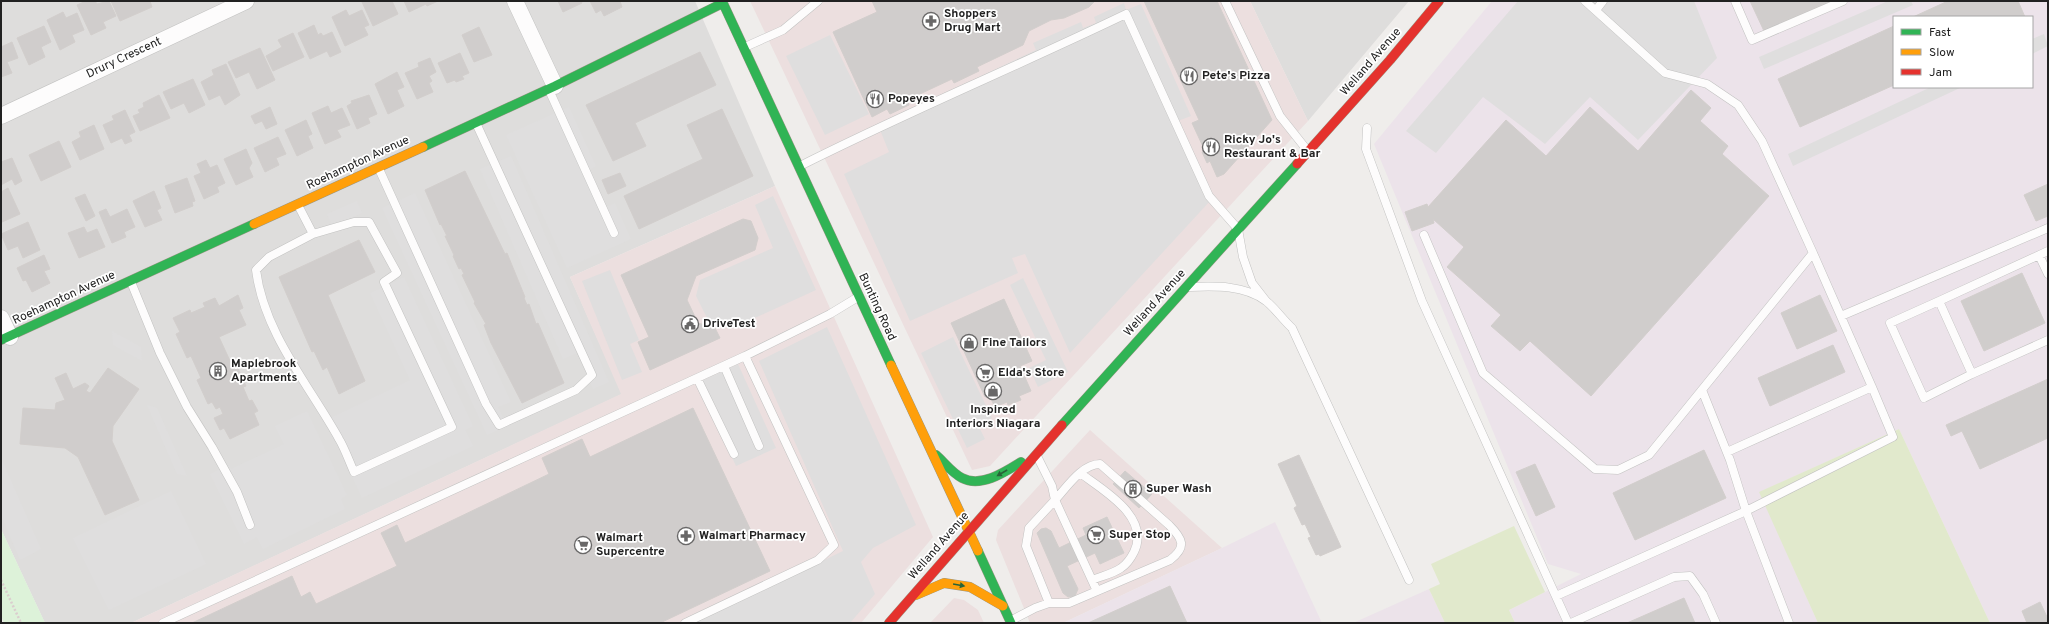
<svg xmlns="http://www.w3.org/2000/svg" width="2049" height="624" font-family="Overpass,sans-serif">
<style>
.residential{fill:#dedddc}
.commercial{fill:#ecdfdf}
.industrial{fill:#ece3ea;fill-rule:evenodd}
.grass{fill:#e1e9cc}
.park{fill:#ddf2d9}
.parking{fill:#dfdede}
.building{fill:#d0cdcc;stroke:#d2cecc}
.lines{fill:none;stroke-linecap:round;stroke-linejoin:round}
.lane-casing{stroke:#c2c2c1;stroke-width:9}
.street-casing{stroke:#c2c2c1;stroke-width:17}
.fast-casing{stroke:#999683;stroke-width:10}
.slow-casing{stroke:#999683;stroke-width:10}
.jam-casing{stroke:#999683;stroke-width:10}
.path{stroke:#dbcdce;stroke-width:2.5;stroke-dasharray:2 2;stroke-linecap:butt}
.lane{stroke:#fdfcfc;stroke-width:8}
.street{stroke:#fdfcfc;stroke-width:16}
.fast{stroke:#30b455;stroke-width:9}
.slow{stroke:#ff9f0a;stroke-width:9}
.jam{stroke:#e5322d;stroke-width:9}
.oneway{fill:#286338}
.labels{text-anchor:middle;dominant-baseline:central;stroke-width:3.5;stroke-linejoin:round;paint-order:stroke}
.poi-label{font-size:12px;font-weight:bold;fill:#212121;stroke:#fff;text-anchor:start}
.street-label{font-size:12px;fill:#212121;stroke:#fff}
</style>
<rect width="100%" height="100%" fill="#efedeb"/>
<path class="residential" d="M1,1h694l80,185 -205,91 52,117 -491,229h-86l-44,-94z
M1250,1h159l-101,120z"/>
<path class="commercial" d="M750,1h500l58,120 -318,345 -18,4z
M775,186l158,351 -72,86h-730l490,-229 -51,-117z
M1090,430l132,118 -159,75h-33l-34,-83 2,-10z
M954,598l10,2 14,10 6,13h-54z"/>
<path class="industrial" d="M1492,1h556v622h-58l-91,-194 -139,63 58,131h-303l-6,-13 72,-36 -33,-10 -174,-420zM1894,17h138v70h-138z
M1275,522l47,101h-259l159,-75z
M1429,589l16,34h-92z"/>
<path class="grass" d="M1899,429l91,194h-172l-59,-131z
M1514,526l31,66 -36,18 6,13h-70l-16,-34 11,-5 -9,-20z"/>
<path class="park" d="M1,529l44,94h-41l-3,-7z"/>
<path class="parking" d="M1518,1h176l23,57 -79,82 -48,-43 -45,47 -62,-47 -47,56 -30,-22z
M1888,1h23l2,4 -149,64 -5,-12z
M1124,3l2,7 15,-6 50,112 -13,5 33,79 -141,153 -45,-99 -13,4 6,15 -108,48 -66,-147 45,-22 -11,-27 158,-75 -3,-7 48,-21 2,6 13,-5 -2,-6z
M2044,34l4,12 -16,8v-15z
M830,35l39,79 -44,21 -39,-79z
M1931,87h31l-169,79 -5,-12z
M569,107l27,59 -7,4 17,37 9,-4 16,36 -64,29 -61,-133z
M511,156l98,226 -16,7 -16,-36 -14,6 -83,-190z
M415,193l96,209 -13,5 9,19 -20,9 -105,-227z
M773,196l43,94 -83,38 -25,-8 -12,-24 4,-16 73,-32 -18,-43z
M357,201l5,12 -30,13 -5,-12z
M610,270l29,70 -9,4 12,28 -20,8 -40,-99z
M404,277l69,149 -8,4 8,16 -111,52 -36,-78 84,-40 -40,-87z
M1023,278l45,94 -30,15 -9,-19 17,-8 -36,-75z
M827,327l89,198 -43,23 -12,14 14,32 -25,29h-156l149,-72 -84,-190z
M112,331l29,16 1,14 -29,-16z
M953,337l39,81 -14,7 7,14 -18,9 -46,-95z
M738,364l38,84 -40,18 -39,-83z
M147,405l10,3 30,68 -10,-2z
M307,411l40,84 -6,4 4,10 -82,40 -6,-12 -13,7 -34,-70 19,-9 2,4 53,-25 -9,-18z
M1,446l1,14 39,89 -21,11 -19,-45z
M171,491l35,73 -97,46 -36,-72z"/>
<path class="building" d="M86,1h9l2,3 12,-3 7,15 -13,6 3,6 -15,7 -14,-30z
M111,1h39l2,6 -32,14z
M365,1h27l6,13 -25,12 -11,-24z
M404,1h34l-11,5 -1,-2 -17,8z
M558,1h23l1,2 -19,9z
M590,1h30l2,6 -18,9 -3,-6 -5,3z
M872,1h223l-6,6 -25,11 -13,2 -22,11 -6,14 -46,22 2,4 -25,12 -2,-4 -45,21 2,5 -19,9 -3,-5 -15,8 -39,-85 44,-20z
M1144,1h73l55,119 -48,54 -7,3 -7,-16 -3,2 -5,-11 3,-1 -13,-28 7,-3z
M1750,1h81l-67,30z
M1948,1h70l7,16h-112z
M346,10l3,6 13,-6 7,15 -5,2 4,8 -23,11 -13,-29z
M63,12l3,6 11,-5 7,17 -12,5 3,7 -15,8 -13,-30z
M314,25l4,10 3,-2 2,3 9,-4 9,20 -11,5 -3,-6 -17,8 -12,-26z
M44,26l7,16 -10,5 4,10 -16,8 -12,-27z
M1894,26v59l-94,42 -22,-48z
M479,27l13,28 -18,7 -12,-27z
M293,33l11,24 -31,14 -7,-15 16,-9 -4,-7z
M12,42l6,16 -11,4 5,11 -11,4v-30z
M260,48l15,32 -18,9 -8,-17 -13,6 -8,-16z
M700,52l16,33 -81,38 11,23 -33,15 -27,-56z
M460,53l9,20 -7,3 2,3 -8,3 -1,-2 -8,3 -9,-20z
M430,58l6,14 -7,4 3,5 -3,2 4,9 -16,7 -12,-26 14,-6 -1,-4z
M226,64l14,31 -15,10 -5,-10 -11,5 -8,-18 13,-7 -2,-5z
M397,72l7,15 -7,3 7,16 -16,8 -13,-30z
M193,79l12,26 -16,8 -5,-10 -13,6 -8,-17z
M1691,90l20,18 -11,13 28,25 -6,8 47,42 -178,200 -61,-55 -10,10 -29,-25 10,-11 -54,-48 17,-20 -31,-28 1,4 -22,8 -7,-19 22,-8 1,3 78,-87 40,36 44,-49 48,44z
M159,95l11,23 -30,13 -7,-15 7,-3 -2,-3 6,-3 -1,-4z
M369,95l8,19 -9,4 2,5 -13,6 -10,-23 5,-3 -1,-2z
M328,106l3,7 11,-5 8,17 -13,5 4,7 -16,7 -13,-31z
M270,107l7,17 -11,5 -4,-8 -7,3 -4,-8z
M722,109l31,67 -114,53 -15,-33 79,-37 -16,-34z
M125,110l10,22 -6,3 3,6 -7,3 -3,-6 -11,5 -8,-18 11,-5 -2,-4z
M306,120l6,14 -4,2 5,12 -16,8 -12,-26z
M94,125l10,24 -24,11 -8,-18 9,-5 -2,-5z
M278,137l8,17 -10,4 3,7 -14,7 -11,-24z
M59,141l12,26 -30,14 -12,-26z
M246,149l6,14 -3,5 4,9 -17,8 -12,-26z
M12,158l10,23 -7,4 -3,-6 -11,6v-23z
M206,160l4,8 7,-3 8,18 -8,4 2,5 -15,7 -10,-23 7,-3 -4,-9z
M465,171l40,83 2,-1 18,44 -1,1 3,7 2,-1 7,20 2,-1 26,60 -42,20 -31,-60 -7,-18 2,-1 -12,-21 1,-1 -13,-27 2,-1 -3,-6 -2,1 -6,-13 1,-1 -9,-19h2l-6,-12 -1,1 -15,-35z
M620,173l6,13 -18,8 -6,-14z
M187,178l8,23 -3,1 1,4 -18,7 -10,-27z
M2048,184v32l-12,5 -12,-26z
M8,188l12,26 -18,8 -1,-30z
M154,191l7,17 -4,2 5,10 -17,7 -12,-26z
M85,194l10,22 -9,5 -11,-23z
M106,209l4,8 17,-8 8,18 -11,5 2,5 -14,6 -13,-31z
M743,219l8,2 7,17 -3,12 -59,26 -9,24 11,23 17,5 5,10 -70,32 -12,-28 11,-5 -28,-62z
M28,222l12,28 -17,8 -5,-12 -10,4 -7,-16z
M84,227l3,6 10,-4 8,18 -26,11 -11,-25z
M359,240l16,32 -47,23 37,86 -26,13 -12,-27 -4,3 -9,-19 -2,1 -33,-75z
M44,255l6,14 -6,2 6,12 -18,9 -6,-12 -3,1 -6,-13z
M2022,273l23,50 -61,28 -23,-50z
M238,295l5,13 -4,2 7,15 -27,12 12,26 4,-1 11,24 -3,1 6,14 3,-1 6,11 -4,2 5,12 -29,14 -6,-11 -4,2 -6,-12 9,-4 -3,-7 -4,2 -4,-7 -4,2 -11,-24 4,-2 -10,-22 -4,2 -11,-24 4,-2 -7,-14 17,-8 1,3 14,-6 -2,-4 12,-5 4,8z
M1820,295l17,36 -40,18 -16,-36z
M1004,299l28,62 -12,5 11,25 -12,5 2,4 -13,5 -1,-3 -12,5 -6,-12 -4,2 -34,-74z
M1833,345l12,27 -75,34 -12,-28z
M108,368l31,21 -26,37 -1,15 27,59 -34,15 -27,-58 -13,-9 -45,-4 3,-36 32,2 1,-7 9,-3 -10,-22 11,-5 7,16 12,-6 4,3 -3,5 4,2z
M2048,379v59l-68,31 -18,-38 -11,5 -5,-11z
M693,408l77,163 -110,52h-468l100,-47 9,21 9,-5 6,12 81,-38 -16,-33 16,-8 8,18 144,-69 -7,-16 40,-19 8,18z
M1704,450l22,48 -91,42 -22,-47z
M1299,455l42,92 -21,9 -1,-2 -3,1 -8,-17 3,-1 -6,-13 -3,1 -8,-17 3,-2 -19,-42z
M1535,464l20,43 -19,9 -20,-44z
M1125,471l27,23 -13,14 -26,-24z
M1107,517l17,36 -24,11 -5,-11 -28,13 11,23 -3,7 -7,1 -5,-4 -26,-60 4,-4 5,-1 5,3 8,17 27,-13 -3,-7z
M1170,586l17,37h-99z
M1684,598l11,25h-68z
M2040,602l8,17v4h-21l-5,-12z"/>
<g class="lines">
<g class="lane-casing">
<path id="lane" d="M1225,1l55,115 27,34
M1735,1l17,39 91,-39
M1596,10l7,-9
M745,47l38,-17 35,-29
M549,90l65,143
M1367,128l-1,21 56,152 146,322
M800,166c107,-54 218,-100 326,-152l83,182 29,33 5,28 9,26 14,18
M379,169l107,235 13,21 77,-35 16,-15 -116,-252
M298,205l15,29 -44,23 -13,13c8,63 53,115 83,169 6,10 10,22 15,33l98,-45 -68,-145 13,-9 -28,-51h-15l-41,12
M1424,235l59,138 112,96 23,1 31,-15 164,-202 -51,-112 -24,-36 -31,-21 -42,-11 -80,-72
M2048,251l-109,50 33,73 76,-34
M2039,255l9,19
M131,282l29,71 27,54 25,40 25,45 13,33
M1190,287c26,-1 54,-2 76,14 9,7 17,19 26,27l117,252
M1939,301l-49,22 34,75 48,-24
M1841,316l207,-88
M724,366l35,80
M697,378l37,76
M1702,390l28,70 16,51 147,-74 -21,-50
M1727,452l145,-65 -59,-134
M1080,473c23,17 71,44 54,79 -3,6 -7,12 -13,16 -8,6 -20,8 -29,12
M1556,596l190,-85 43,112
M1049,603h20l101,-43c17,-13 13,-21 -1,-35l-69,-61c-18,0 -33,23 -45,36l42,91
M1010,621l25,-13 14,-5 -23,-57 3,-18 26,-28 -3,-14 -15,-30
M163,623l582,-267
M685,623l133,-63 16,-15 -89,-189 85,-42 28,-17
M1571,623l103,-46 16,-1 13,18 13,29"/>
</g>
<g class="street-casing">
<path id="street" d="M515,1l40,85
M1,116l245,-115
M1,318l9,19"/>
</g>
<g class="fast-casing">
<path id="fast" d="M722,1l169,364
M423,147l132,-61 168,-83
M1,340l253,-116
M1062,425l235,-261
M936,455c8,7 16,18 26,23 19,10 43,-6 59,-16
M978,551l33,72"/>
</g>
<g class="slow-casing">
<path id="slow" d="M254,224l169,-77
M891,365l87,186
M916,595l28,-12 26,4 33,19"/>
</g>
<g class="jam-casing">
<path id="jam" d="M1297,164l93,-104 49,-59
M889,623l173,-198"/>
</g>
<path class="path" d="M1,580l20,43"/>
<use href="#lane" class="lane"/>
<use href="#street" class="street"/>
<use href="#fast" class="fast"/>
<use href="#slow" class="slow"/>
<use href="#jam" class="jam"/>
</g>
<defs><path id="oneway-solid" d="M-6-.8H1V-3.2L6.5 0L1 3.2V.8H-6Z"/></defs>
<g class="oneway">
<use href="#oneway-solid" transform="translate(1002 473) rotate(150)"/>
<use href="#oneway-solid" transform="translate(959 585) rotate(10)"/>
</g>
<defs>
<g id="pharmacy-ring" transform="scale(0.9)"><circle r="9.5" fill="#fff" stroke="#696868" stroke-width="1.5"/><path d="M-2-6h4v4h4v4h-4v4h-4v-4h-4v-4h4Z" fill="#696868"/></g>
<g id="restaurant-ring" transform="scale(0.9)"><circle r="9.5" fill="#fff" stroke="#696868" stroke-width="1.5"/><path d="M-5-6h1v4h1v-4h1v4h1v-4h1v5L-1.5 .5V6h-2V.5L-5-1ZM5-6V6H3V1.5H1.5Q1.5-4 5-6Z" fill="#696868"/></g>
<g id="civic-ring" transform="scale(0.9)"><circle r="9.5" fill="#fff" stroke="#696868" stroke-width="1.5"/><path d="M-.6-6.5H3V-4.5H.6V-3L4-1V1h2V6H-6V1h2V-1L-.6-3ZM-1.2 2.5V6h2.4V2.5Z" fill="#696868"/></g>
<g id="shop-ring" transform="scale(0.9)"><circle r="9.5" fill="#fff" stroke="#696868" stroke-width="1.5"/><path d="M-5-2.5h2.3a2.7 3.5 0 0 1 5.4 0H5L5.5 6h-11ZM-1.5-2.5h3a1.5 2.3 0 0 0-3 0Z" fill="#696868"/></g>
<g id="building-ring" transform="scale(0.9)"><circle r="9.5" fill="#fff" stroke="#696868" stroke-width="1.5"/><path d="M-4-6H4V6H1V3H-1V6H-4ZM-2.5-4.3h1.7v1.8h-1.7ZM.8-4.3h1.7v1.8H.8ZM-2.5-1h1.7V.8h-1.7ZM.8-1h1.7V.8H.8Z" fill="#696868"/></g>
<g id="supermarket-ring" transform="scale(0.9)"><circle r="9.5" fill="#fff" stroke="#696868" stroke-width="1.5"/><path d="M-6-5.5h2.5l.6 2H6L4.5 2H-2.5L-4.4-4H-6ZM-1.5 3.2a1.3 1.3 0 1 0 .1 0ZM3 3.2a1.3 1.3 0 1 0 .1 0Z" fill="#696868"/></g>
</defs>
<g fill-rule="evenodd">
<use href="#pharmacy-ring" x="931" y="21"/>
<use href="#restaurant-ring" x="1189" y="76"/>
<use href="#restaurant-ring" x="875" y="99"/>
<use href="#restaurant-ring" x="1211" y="147"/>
<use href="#civic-ring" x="690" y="324"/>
<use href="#shop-ring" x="969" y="343"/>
<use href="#building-ring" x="218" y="371"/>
<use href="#supermarket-ring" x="985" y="373"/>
<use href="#shop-ring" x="993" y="391"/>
<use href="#building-ring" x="1133" y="489"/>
<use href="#supermarket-ring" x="1096" y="535"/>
<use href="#pharmacy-ring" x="686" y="536"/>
<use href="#supermarket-ring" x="583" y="545"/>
</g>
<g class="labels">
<g class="poi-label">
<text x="944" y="14">Shoppers<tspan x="944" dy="14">Drug Mart</tspan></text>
<text x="1202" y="76">Pete's Pizza</text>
<text x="888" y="99">Popeyes</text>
<text x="1224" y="140">Ricky Jo's<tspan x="1224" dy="14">Restaurant &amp; Bar</tspan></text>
<text x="703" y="324">DriveTest</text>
<text x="982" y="343">Fine Tailors</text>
<text x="231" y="364">Maplebrook<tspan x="231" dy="14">Apartments</tspan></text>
<text x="998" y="373">Elda's Store</text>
<text x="993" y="410" text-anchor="middle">Inspired<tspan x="993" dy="14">Interiors Niagara</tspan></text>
<text x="1146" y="489">Super Wash</text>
<text x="1109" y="535">Super Stop</text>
<text x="699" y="536">Walmart Pharmacy</text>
<text x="596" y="538">Walmart<tspan x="596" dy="14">Supercentre</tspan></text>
</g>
<g class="street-label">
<text transform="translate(124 58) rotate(-25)">Drury Crescent</text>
<text transform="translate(1371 62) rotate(-49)">Welland Avenue</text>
<text transform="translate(358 163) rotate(-25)">Roehampton Avenue</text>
<text transform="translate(64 298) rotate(-25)">Roehampton Avenue</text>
<text transform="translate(1155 303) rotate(-48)">Welland Avenue</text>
<text transform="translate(877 307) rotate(65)">Bunting Road</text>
<text transform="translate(939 546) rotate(-49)">Welland Avenue</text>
</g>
</g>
<rect width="2049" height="624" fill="none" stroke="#212121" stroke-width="4"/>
<rect x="1893" y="16" width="140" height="72" fill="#ffffff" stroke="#a6a6a6"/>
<rect x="1901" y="29" width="20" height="6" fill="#30b455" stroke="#a6a6a6"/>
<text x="1929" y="36" font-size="12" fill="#212121">Fast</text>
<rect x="1901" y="49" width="20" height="6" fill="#ff9f0a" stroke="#a6a6a6"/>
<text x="1929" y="56" font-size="12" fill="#212121">Slow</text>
<rect x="1901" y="69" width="20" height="6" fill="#e5322d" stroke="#a6a6a6"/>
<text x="1929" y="76" font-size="12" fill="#212121">Jam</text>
</svg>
